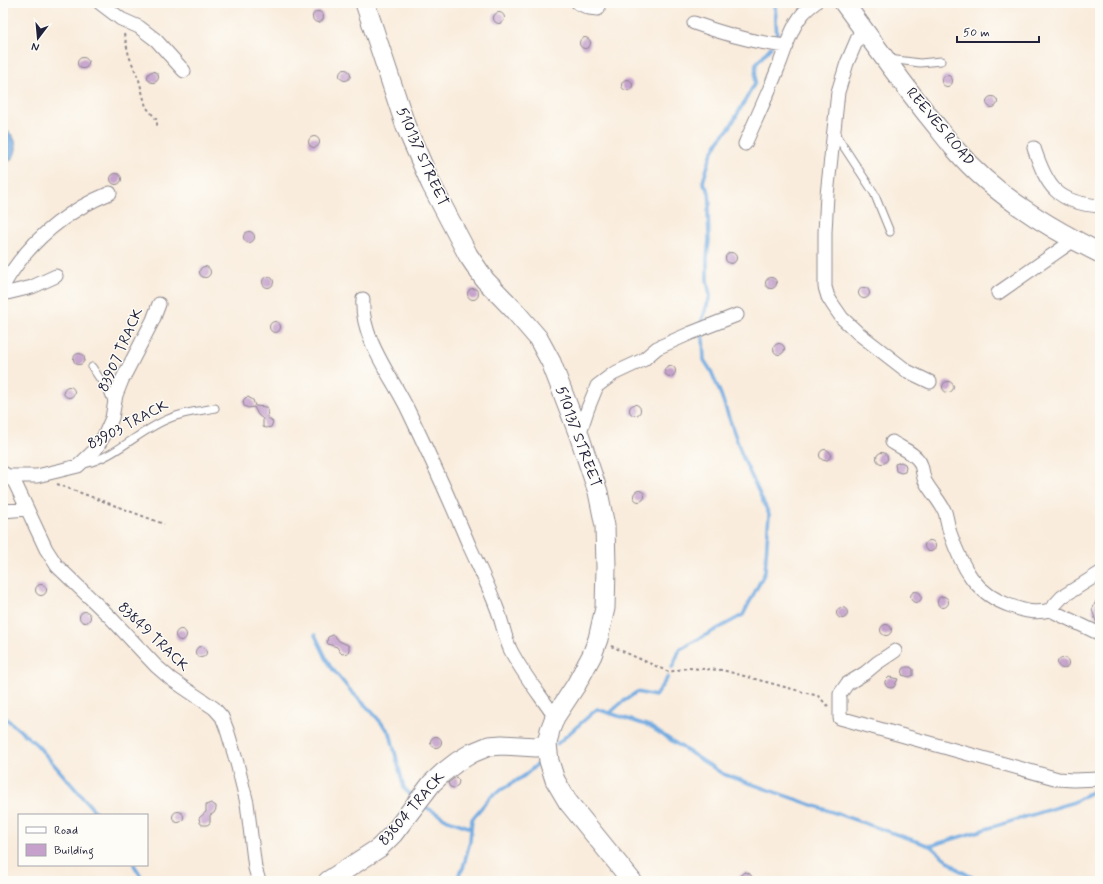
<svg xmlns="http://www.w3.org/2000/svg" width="1103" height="884" font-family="Mynerve,sans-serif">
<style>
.water{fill:#71aae1;stroke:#4a668e}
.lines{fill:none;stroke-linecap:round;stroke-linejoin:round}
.stream{stroke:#71aae1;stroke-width:3.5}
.building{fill:#c5a1cc}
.lane-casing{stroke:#8e878c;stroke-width:9}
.street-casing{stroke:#8e878c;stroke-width:15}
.secondary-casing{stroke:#8e878c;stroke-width:21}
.path{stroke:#8e878c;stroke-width:2;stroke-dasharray:3 3;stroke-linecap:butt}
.lane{stroke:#fff;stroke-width:7}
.street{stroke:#fff;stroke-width:13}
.secondary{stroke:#fff;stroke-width:19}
.labels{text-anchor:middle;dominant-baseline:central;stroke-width:3;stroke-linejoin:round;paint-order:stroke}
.street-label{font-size:15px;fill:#22223b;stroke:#fdfcf7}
</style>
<rect width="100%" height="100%" fill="#fdfcf7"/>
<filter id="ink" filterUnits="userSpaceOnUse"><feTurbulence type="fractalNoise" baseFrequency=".025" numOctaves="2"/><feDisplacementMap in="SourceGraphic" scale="8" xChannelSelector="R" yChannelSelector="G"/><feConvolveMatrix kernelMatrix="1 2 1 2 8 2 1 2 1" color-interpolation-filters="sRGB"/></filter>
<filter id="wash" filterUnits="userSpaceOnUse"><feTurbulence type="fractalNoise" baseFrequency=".012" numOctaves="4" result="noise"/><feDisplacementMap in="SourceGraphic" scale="16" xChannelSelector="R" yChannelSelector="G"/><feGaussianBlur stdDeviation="0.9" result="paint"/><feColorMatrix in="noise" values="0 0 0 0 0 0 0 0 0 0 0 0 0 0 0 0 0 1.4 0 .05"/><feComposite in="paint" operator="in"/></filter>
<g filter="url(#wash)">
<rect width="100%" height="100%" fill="#f9ecdc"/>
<path class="water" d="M3,129c17,6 18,30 0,35z"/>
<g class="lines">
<path class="stream" d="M775,42l2,-3 -2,-36
M700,326l10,-30 -3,-16v-21l2,-19 -1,-29 2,-8 -1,-11 -6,-10 8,-27 8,-15 11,-13 25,-44 1,-19 15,-17
M315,635l15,31 19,23 23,23 18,21 14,55 9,10
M672,668l8,-19 63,-34 22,-43 4,-58 -26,-56 -22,-63 -10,-24 -7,-11 -1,-23 -4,-5
M610,713l11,-10 16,-11 18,4 13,-19
M3,716l34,29 61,70
M557,744l40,-35 52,17 74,48 207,72 29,24 20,11
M424,806l24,14 23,8
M930,846l144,-44 26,-15
M134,865l10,16
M455,881l8,-13 7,-27 2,-22 19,-23 33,-20 18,-16"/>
</g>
<g id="blocks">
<path class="building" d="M312.5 17a5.5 5.5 0 1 1 11 0a5.5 5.5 0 1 1-11 0Z
M493.5 18a5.5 5.5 0 1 1 11 0a5.5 5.5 0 1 1-11 0Z
M579.5 43a5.5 5.5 0 1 1 11 0a5.5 5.5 0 1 1-11 0Z
M77.5 63a5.5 5.5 0 1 1 11 0a5.5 5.5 0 1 1-11 0Z
M339.5 75a5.5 5.5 0 1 1 11 0a5.5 5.5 0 1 1-11 0Z
M147.5 77a5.5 5.5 0 1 1 11 0a5.5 5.5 0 1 1-11 0Z
M941.5 81a5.5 5.5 0 1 1 11 0a5.5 5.5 0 1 1-11 0Z
M621.5 85a5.5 5.5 0 1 1 11 0a5.5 5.5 0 1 1-11 0Z
M986.5 102a5.5 5.5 0 1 1 11 0a5.5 5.5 0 1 1-11 0Z
M308.5 142a5.5 5.5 0 1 1 11 0a5.5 5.5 0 1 1-11 0Z
M110.5 179a5.5 5.5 0 1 1 11 0a5.5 5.5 0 1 1-11 0Z
M243.5 237a5.5 5.5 0 1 1 11 0a5.5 5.5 0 1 1-11 0Z
M725.5 258a5.5 5.5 0 1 1 11 0a5.5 5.5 0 1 1-11 0Z
M199.5 272a5.5 5.5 0 1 1 11 0a5.5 5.5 0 1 1-11 0Z
M262.5 282a5.5 5.5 0 1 1 11 0a5.5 5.5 0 1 1-11 0Z
M765.5 283a5.5 5.5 0 1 1 11 0a5.5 5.5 0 1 1-11 0Z
M858.5 293a5.5 5.5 0 1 1 11 0a5.5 5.5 0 1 1-11 0Z
M467.5 294a5.5 5.5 0 1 1 11 0a5.5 5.5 0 1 1-11 0Z
M269.5 327a5.5 5.5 0 1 1 11 0a5.5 5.5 0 1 1-11 0Z
M773.5 349a5.5 5.5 0 1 1 11 0a5.5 5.5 0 1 1-11 0Z
M73.5 359a5.5 5.5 0 1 1 11 0a5.5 5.5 0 1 1-11 0Z
M664.5 371a5.5 5.5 0 1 1 11 0a5.5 5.5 0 1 1-11 0Z
M942.5 387a5.5 5.5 0 1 1 11 0a5.5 5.5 0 1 1-11 0Z
M63.5 392a5.5 5.5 0 1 1 11 0a5.5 5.5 0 1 1-11 0Z
M248,397l5,3 2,6 11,1 2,4 -1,6 6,5 -2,5 -5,1 -3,-1v-8l-5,-4 -4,-8 -6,1 -4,-2 -1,-5 2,-3z
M629.5 410a5.5 5.5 0 1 1 11 0a5.5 5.5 0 1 1-11 0Z
M819.5 455a5.5 5.5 0 1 1 11 0a5.5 5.5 0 1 1-11 0Z
M876.5 458a5.5 5.5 0 1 1 11 0a5.5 5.5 0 1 1-11 0Z
M901,462l4,2 1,3 -1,5 -4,1 -5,-2 -1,-7z
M633.5 496a5.5 5.5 0 1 1 11 0a5.5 5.5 0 1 1-11 0Z
M924.5 546a5.5 5.5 0 1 1 11 0a5.5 5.5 0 1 1-11 0Z
M35.5 590a5.5 5.5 0 1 1 11 0a5.5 5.5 0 1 1-11 0Z
M910.5 597a5.5 5.5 0 1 1 11 0a5.5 5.5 0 1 1-11 0Z
M1100,592v33l-3,-1 -5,-14z
M937.5 602a5.5 5.5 0 1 1 11 0a5.5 5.5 0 1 1-11 0Z
M836.5 613a5.5 5.5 0 1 1 11 0a5.5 5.5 0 1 1-11 0Z
M79.5 617a5.5 5.5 0 1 1 11 0a5.5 5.5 0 1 1-11 0Z
M880.5 630a5.5 5.5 0 1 1 11 0a5.5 5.5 0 1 1-11 0Z
M175.5 635a5.5 5.5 0 1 1 11 0a5.5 5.5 0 1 1-11 0Z
M333,635l3,2 3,4 7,3 3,2v3l-1,4 -6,1 -2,-2 -3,-5 -9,-3 -1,-3 1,-4z
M195.5 652a5.5 5.5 0 1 1 11 0a5.5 5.5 0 1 1-11 0Z
M1057.5 663a5.5 5.5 0 1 1 11 0a5.5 5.5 0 1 1-11 0Z
M906,667h4l3,2v6l-3,2 -8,-2 1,-6z
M889,677l9,2 -4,8 -3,1 -4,-1 -2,-3v-3z
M430.5 742a5.5 5.5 0 1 1 11 0a5.5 5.5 0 1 1-11 0Z
M456,777l3,4 -1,4 -4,3 -4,-1 -2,-4z
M211,803l5,3v3l-2,4 -4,2v8l-3,2h-4l-3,-2 -1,-5 7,-6v-7z
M172.5 817a5.5 5.5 0 1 1 11 0a5.5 5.5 0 1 1-11 0Z
M746,872l4,2 5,7h-21l9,-8z"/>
</g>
</g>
<g filter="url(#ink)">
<use href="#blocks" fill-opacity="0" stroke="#8e878c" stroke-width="1"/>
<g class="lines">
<g class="lane-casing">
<path id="lane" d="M889,59l31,4 21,-2
M834,132l40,61 16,39
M92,367l16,24 4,10
M84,464c33,-7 57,-36 89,-47 14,-5 28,-6 42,-9"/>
</g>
<g class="street-casing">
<path id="street" d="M100,3l21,16 18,8 17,13 28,31
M578,3l11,5 9,1
M694,23c30,11 60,20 93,23
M862,28l-15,35 -9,29 -11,103 -2,37v55l3,10 5,8 9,13 16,15 49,38 23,11
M745,144c11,-25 23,-50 33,-76 10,-24 14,-50 37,-65
M1034,148c13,39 23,55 66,58
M3,286c25,-44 61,-74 107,-93
M998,293l76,-53
M3,294l29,-7 24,-11
M363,299c-3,39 30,79 46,113 21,44 41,88 60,133 9,20 19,40 27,61 6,14 8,29 14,43 12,24 30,46 45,68
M579,435l9,-27 9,-22 16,-12 30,-14 14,-12 34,-15 46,-18
M892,442c9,6 21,10 27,19 4,5 3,14 6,20 6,11 15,20 20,31 2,7 3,14 5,21 12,34 25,61 61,73 14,5 24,8 39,4l50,24
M3,473l5,3 7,7 31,66 11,17 53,51 46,49 15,13 43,29 8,9 5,13 10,33 10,40 8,65 4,13
M8,476h29l41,-10 18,-17 9,-15 7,-16 4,-23 6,-15 31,-60 6,-16
M3,511l24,-2
M1050,610l12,-13 38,-24
M895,651l-18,12 -12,10 -18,11 -7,10v24l218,61 15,1 27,-1"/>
</g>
<g class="secondary-casing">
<path id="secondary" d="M365,3l41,124 25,57 37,71 17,25 28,29 25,29 13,24 28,73 19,57 7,34 1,41 -1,41 -7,31 -6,16 -16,30 -21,32 -5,13 -3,14 2,17 6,19 13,22 64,79
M844,3c27,37 54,74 82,110 10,12 19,24 29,36 38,45 92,78 145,104
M328,881l51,-33 14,-14 39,-51 12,-11 13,-10 15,-9 17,-7 13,-1 34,2 11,-3"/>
</g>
<path class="path" d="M124,34l5,22 10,24 7,27 11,13v7
M57,484l107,40
M611,646l58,26 18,-4 35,2 96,26 10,10"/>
<use href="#lane" class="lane"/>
<use href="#street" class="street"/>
<use href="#secondary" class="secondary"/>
</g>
</g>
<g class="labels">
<g class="street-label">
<text transform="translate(940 127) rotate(50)">REEVES ROAD</text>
<text transform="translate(422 157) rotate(66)">510137 STREET</text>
<text transform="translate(121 350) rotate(-66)">83907 TRACK</text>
<text transform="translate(128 425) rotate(-28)">83903 TRACK</text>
<text transform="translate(578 437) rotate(70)">510137 STREET</text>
<text transform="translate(153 637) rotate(44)">83849 TRACK</text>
<text transform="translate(412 809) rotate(-49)">83804 TRACK</text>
</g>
</g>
<rect width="1103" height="884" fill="none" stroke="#fdfcf7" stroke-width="16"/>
<rect x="18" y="814" width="130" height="52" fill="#fdfcf7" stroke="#a5a5ac"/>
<rect x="26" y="827" width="20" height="6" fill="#ffffff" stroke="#a5a5ac"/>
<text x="54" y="834" font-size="12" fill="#22223b">Road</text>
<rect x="26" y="844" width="20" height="12" fill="#c5a1cc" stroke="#a5a5ac"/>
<text x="54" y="854" font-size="12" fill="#22223b">Building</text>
<g transform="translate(38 38) rotate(196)" stroke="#fdfcf7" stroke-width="3" paint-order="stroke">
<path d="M0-3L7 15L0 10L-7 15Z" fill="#22223b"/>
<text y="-6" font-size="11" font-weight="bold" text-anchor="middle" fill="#22223b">N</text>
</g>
<path d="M957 36v6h82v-6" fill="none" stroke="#22223b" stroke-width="2"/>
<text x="963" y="36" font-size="12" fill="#22223b" stroke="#fdfcf7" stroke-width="3" paint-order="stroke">50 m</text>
</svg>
